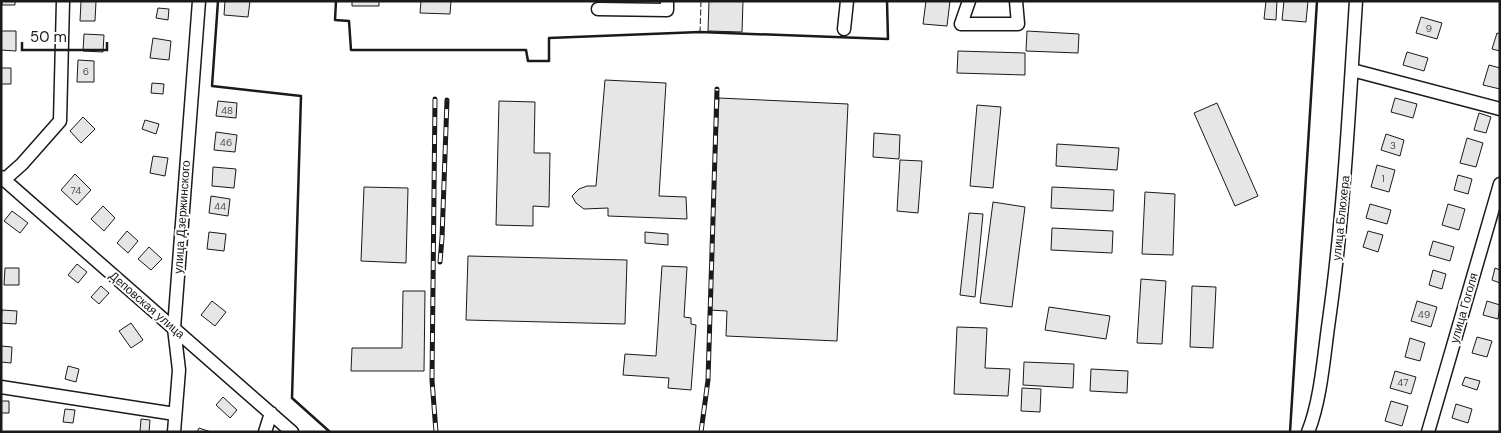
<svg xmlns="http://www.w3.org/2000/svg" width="1501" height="433" font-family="'DM Sans',sans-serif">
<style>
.building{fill:#e6e6e6;stroke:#1a1a1a}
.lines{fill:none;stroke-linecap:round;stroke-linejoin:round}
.minor-casing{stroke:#1a1a1a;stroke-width:15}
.minor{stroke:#fff;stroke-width:12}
.rail-casing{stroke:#1a1a1a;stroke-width:5}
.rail{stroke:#fff;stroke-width:3;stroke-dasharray:9;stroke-linecap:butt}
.fence{stroke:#1a1a1a;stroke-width:1;stroke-dasharray:6 2.5;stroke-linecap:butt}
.wall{stroke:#1a1a1a;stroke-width:2.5}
.labels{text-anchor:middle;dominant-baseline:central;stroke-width:4;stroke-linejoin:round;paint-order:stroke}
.number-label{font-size:10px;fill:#4d4d4d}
.street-label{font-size:12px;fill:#1a1a1a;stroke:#fff}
</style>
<rect width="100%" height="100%" fill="#fff"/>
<path class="building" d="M2,1h13v4h-13z
M81,1h15l-1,20h-15z
M225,1h25l-2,16 -24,-2z
M352,1h27v5h-27z
M421,1h30l-1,13 -30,-1z
M709,1h34l-1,31 -34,-1z
M926,1h24l-3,25 -24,-2z
M1266,1h11l-1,19 -12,-1z
M1284,1h24l-2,21 -24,-2z
M158,8l11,1 -1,11 -12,-2z
M1421,17l21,6 -5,16 -21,-6z
M1,31h15v20l-15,-1z
M1027,31l52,3 -1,19 -52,-2z
M1497,33l3,1v17l-8,-2z
M84,34l20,1 -1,17 -20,-1z
M153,38l18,3 -2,19 -19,-2z
M958,51l67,2v22l-68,-2z
M1407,52l21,6 -4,13 -21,-6z
M78,60l16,1v21h-17z
M1489,65l11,3v21l-17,-4z
M1,68h10v16h-10z
M605,80l61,3 -7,113 27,1 1,22 -79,-3v-8l-24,1 -8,-6 -4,-7 7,-7 8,-3h9z
M152,83l12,1 -1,10 -12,-1z
M719,98l129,6 -11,237 -111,-5 1,-25 -18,-1z
M1395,98l22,6 -4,14 -22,-6z
M218,101l19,2 -1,15 -20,-2z
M499,101l36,1 -1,51h16l-1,54 -16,-1v20l-37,-1z
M1217,103l41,93 -23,10 -41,-93z
M977,105l24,2 -8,81 -23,-2z
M1479,113l12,4 -5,16 -12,-3z
M83,117l12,12 -14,14 -11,-12z
M145,120l14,4 -3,10 -14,-5z
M216,132l21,3 -2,17 -21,-2z
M874,133l26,2 -1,24 -26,-2z
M1386,134l18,6 -4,16 -19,-6z
M1467,138l16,5 -7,24 -16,-4z
M1057,144l62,4 -2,22 -61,-4z
M153,156l15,2 -3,18 -15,-3z
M900,160l22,1 -4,52 -21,-2z
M1377,165l18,5 -6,22 -18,-5z
M213,167l23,2 -2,19 -22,-2z
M75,174l16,16 -14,15 -16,-15z
M1458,175l14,4 -4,15 -14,-4z
M364,187l44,1 -2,75 -45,-2z
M1052,187l62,3 -1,21 -62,-3z
M1145,192l30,2 -2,61 -31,-1z
M211,196l19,3 -2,17 -19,-3z
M993,202l32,5 -13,100 -32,-4z
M1370,204l21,6 -4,14 -21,-6z
M1448,204l17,5 -6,21 -17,-5z
M103,206l12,12 -11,13 -13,-12z
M12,211l16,12 -8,10 -16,-12z
M969,213l14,1 -8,83 -15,-2z
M1052,228l61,3 -1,22 -61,-3z
M127,231l11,10 -10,12 -11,-10z
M1368,231l15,4 -5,17 -15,-5z
M209,232l17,2 -2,17 -17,-2z
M645,232l23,2v11l-23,-2z
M1433,241l21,6 -4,14 -21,-6z
M149,247l13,12 -11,11 -13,-11z
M468,256l159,4 -2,64 -159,-4z
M77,264l10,8 -9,11 -10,-8z
M662,266l25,1 -3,50 7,1v6l5,1 -5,65 -23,-2 1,-10 -46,-3 2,-21 31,2z
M5,268h14v17h-15z
M1495,268l5,2v13l-8,-3z
M1433,270l13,4 -4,15 -13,-4z
M1141,279l25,2 -4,63 -25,-1z
M101,286l8,7 -10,11 -8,-7z
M1192,286l24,1 -3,61 -23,-1z
M403,291h22l-1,80h-73l1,-23h50z
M212,301l14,11 -11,14 -14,-11z
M1417,301l20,6 -6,20 -20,-6z
M1487,301l13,4 -2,14 -15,-4z
M1049,307l61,9 -4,23 -61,-9z
M2,310l15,1 -1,13 -15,-1z
M131,323l12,17 -12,8 -12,-17z
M957,327l30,1 -2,40 25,1 -2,27 -54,-2z
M1477,337l15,4 -5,16 -15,-4z
M1410,338l15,5 -5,18 -15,-4z
M1,346l11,1 -1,16 -10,-1z
M1024,362l50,2 -1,24 -50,-3z
M68,366l11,3 -3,13 -11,-3z
M1091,369l37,2 -1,22 -37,-2z
M1395,371l21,6 -5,17 -21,-6z
M1465,377l15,4 -3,9 -15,-5z
M1022,388l19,1 -1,23 -19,-1z
M223,397l14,13 -7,8 -14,-13z
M1,401h8v12h-8z
M1391,401l17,5 -6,20 -17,-5z
M1456,404l16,5 -4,14 -16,-5z
M65,409l10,1 -2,13 -10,-1z
M141,419l9,1 -1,12h-9z
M199,428l12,4h-14z"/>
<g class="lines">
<g class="minor-casing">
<path id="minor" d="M969,1l-8,23h57l-2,-23
M598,9l69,1v-9
M844,29l3,-28
M1352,70l148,39
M1,177l291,255
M4,180l18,-16 38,-43 3,-120
M1,387l174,27
M174,432l5,-62 -5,-42 25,-327
M265,432l6,-19
M1308,432c13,-32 16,-78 21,-112 15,-106 20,-212 27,-319
M1428,432l72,-248"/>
</g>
<use href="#minor" class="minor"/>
<g class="rail-casing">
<path id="rail" d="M435,99l-3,281 4,52
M440,262l2,-24 5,-138
M701,432l7,-52 9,-291"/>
</g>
<use href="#rail" class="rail"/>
<path class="fence" d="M701,1l-1,31 188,7 -1,-38"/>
<path class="wall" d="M218,1l-6,85 89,10 -9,302 38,34
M336,1l-1,19 14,1 2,29h175l2,11h21v-23l151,-6 188,7 -1,-38
M1290,432l27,-431"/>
</g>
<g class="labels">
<g class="number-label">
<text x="1429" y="28">9</text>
<text x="86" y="71">6</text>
<text x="227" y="110">48</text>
<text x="226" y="142">46</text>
<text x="1393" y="145">3</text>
<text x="1383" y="178">1</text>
<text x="76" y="190">74</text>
<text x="220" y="206">44</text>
<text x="1424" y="314">49</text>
<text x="1403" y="382">47</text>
</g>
<g class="street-label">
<text transform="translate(182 217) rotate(-86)">улица Дзержинского</text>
<text transform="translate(1341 218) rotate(-84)">улица Блюхера</text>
<text transform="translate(147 305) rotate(41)">Деповская улица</text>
<text transform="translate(1464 308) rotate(-74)">улица Гоголя</text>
</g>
</g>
<rect width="1501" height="433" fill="none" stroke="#1a1a1a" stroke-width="5"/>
<path d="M22 42v8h85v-8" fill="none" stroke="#1a1a1a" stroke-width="2.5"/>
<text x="30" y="42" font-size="15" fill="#1a1a1a" stroke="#ffffff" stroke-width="4" paint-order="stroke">50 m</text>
</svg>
